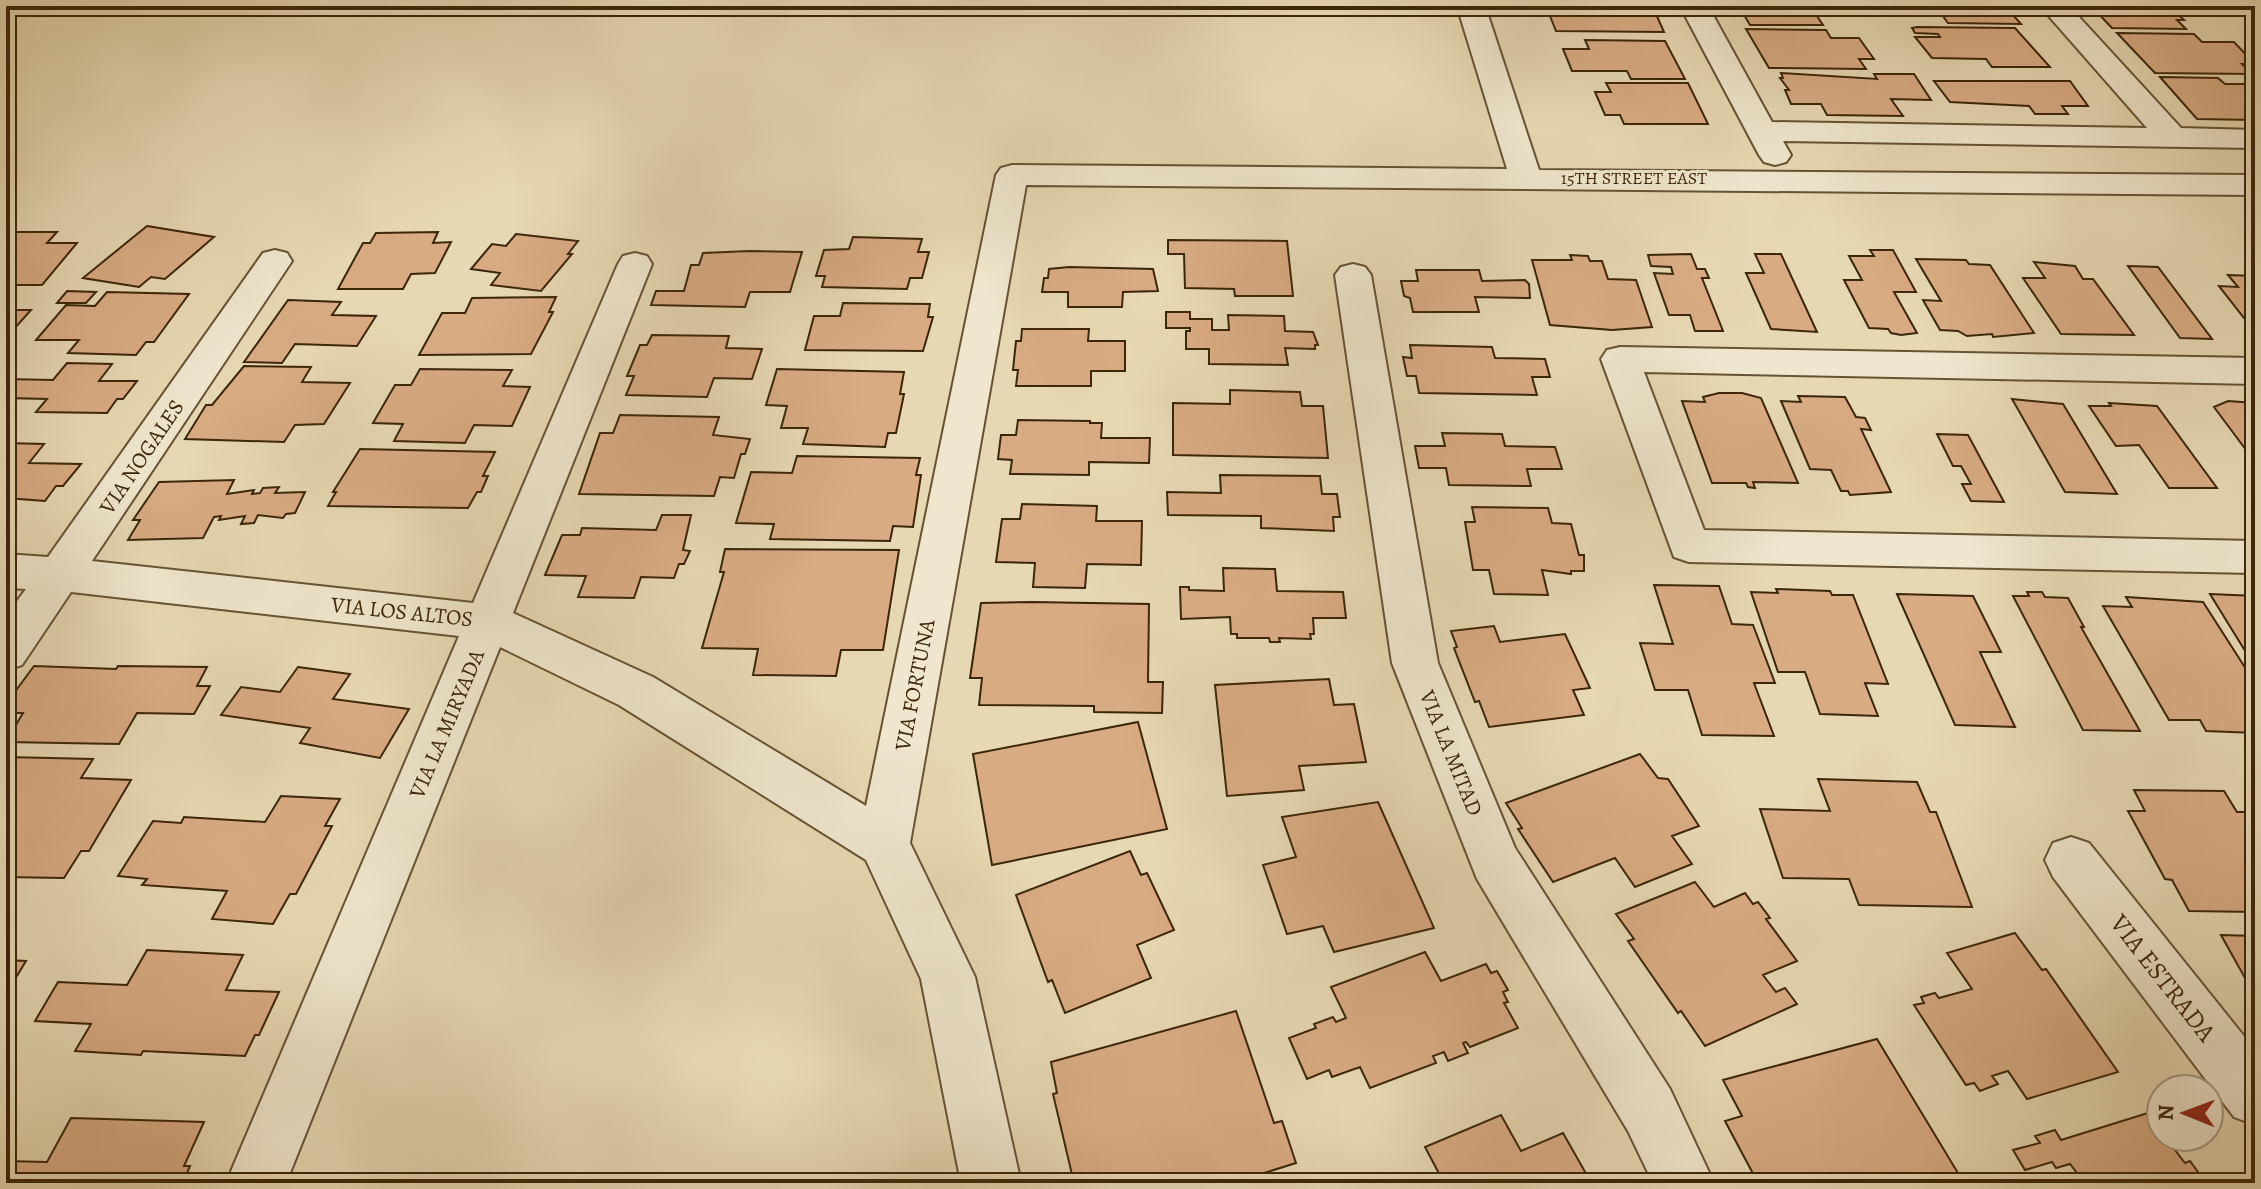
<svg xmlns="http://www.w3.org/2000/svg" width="2261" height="1189" font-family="Alegreya,serif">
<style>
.building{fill:#d9ab83;stroke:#3c2609;stroke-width:2}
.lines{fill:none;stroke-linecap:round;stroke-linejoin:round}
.minor-casing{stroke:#665233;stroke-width:4}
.minor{fill:#efe6cd;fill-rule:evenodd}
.labels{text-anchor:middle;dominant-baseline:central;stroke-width:6;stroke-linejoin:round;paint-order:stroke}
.far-street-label{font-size:18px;fill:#3c2609;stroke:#efe6cd}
.street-label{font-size:22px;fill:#3c2609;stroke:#efe6cd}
.near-street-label{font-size:26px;fill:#3c2609;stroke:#efe6cd}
</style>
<rect width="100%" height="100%" fill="#e6d8b2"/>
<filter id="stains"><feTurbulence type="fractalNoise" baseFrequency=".0025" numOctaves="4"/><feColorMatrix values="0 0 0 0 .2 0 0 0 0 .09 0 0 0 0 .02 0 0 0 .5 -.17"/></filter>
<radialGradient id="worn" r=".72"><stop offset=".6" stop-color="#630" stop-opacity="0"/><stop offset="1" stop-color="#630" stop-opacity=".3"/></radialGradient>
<path class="building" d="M1546,6h91l3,6 16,2 8,18 -108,-1z
M1739,6h78l7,10h-7l6,9h-73z
M1907,6h98l16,18 -73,-1 -6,-8h-29z
M2091,6h78l15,14h-7l9,9 -74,-1z
M1917,27l98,1 35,39h-58l-6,-8 -54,-1 -17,-21h25l-2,-3 -23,-1 -3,-5z
M1746,29l80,1 5,8h28l15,21h-15l7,10 -97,-1z
M2117,33l77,1 8,8h32l21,22h-13l10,10 -97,-1z
M1585,40l80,1 20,38h-54l-4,-8h-55l-9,-22h26z
M1781,73l96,6 -3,-5h40l17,26 -40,-1 12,17 -76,-1 -6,-11h-30l-6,-14h4l-9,-12h3z
M2160,77l58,1 7,6h30v36l-58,-1z
M1934,81h136l18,25h-26l6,8h-33l-6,-8 -79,-4z
M1606,83h82l20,41h-84l-4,-9h-15l-10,-23h16z
M147,226l67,11 -49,42 -14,-2 -12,10 -56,-9z
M6,232h51l-10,11h30l-35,42h-36z
M438,232l-5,11 18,-1 -16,31 -24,1 -8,15h-65l25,-46h7l6,-10z
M516,234l62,7 -10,13h4l-31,37 -50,-6 9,-12 -29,-4 21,-25 14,2z
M853,237l69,2 -4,13h11l-7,26h-12l-3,11 -85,-2 3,-11h-9l8,-26 25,-1z
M1168,240l119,1 6,55h-58l-1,-7 -49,-1 -1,-34h-16z
M1870,250h23l23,42h-22l23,41 -16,2 -10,-2 -3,-4 -19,-1 -25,-48h18l-13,-24h25z
M750,251l52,1 -12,40h-40l-5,15 -94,-2 5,-14h28l7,-26h8l4,-12z
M1691,254l6,15h8l4,9h-7l21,53h-28l-5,-16h-21l-15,-42 19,1 -2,-7 -20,-1 -3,-11z
M1755,254h26l36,78 -46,-3 -25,-56h18z
M1570,255l18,1 2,5h12l6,18 28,1 16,47 -40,3 -62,-5 -18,-65h40z
M1916,259l50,1 3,4 21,1 44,68 -41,4 -1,-3 -25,2 -9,-5 -18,-1 -17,-30 18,1z
M2034,262l41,4 8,13h10l41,56 -73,-1 -38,-56h22z
M2128,266l30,1 54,72 -32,-1z
M1069,267l84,2 5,22 -35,1 -1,15h-54v-15h-26l2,-14h4l1,-9z
M1416,270h63l3,11 43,-1 4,4 1,14 -55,-1 4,15h-66l-3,-14 -6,-2 -3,-15h17z
M2228,275l27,1v56l-36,-46 19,1z
M67,291l29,1 -10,11h-29z
M107,292l82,2 -35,48h-8l-10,13 -68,-2 11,-13h-43l30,-35 29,1z
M556,297l-7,15h4l-22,42 -112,1 23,-42h23l7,-15z
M288,300l53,2 -9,13 44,1 -19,30 -62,-2 -13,19 -38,-1z
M843,303l87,1 -2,13h5l-10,34 -118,-1 9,-34h26z
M6,310h25l-25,28z
M1166,312h24v7h22v11h17l-1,-15 56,1 1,15 28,1 5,13h-3v4l-30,-1 3,17 -79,-1v-15h-23v-18h4v-3h-24z
M1022,329h67l-1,12h37v30h-34v15h-75l2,-16h-5l3,-29h5z
M652,335l77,1 -3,12 36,1 -10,30 -38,-1 -7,19 -81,-2 8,-19h-7l13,-31h7z
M1410,345l82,2 3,11 50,1 5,18h-18l5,18 -118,-2 -3,-17h-9l-4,-19 9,1z
M67,363l45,1 -13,17h38l-14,18h-6l-10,14 -71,-1 11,-13 -41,-1 1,-19 46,1z
M244,366l67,1 -9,15 48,1 -26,41 -29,1 -11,17 -99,-3 21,-34h6z
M420,369l92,1 -9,16 27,1 -18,39 -38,-1 -9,18 -71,-2 9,-17 -30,-1 22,-38h16z
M777,369l127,3 -4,22h4l-8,39h-8l-3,14 -82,-3 5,-16h-27l6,-22 -21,-1z
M1230,390l70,2 2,14h21l5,52 -155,-3v-52l57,1z
M1719,393h23l19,5 37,85 -45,-1 2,6 -7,-1 -2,-4h-34l-30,-82 23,1 -2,-5z
M1798,396l47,1 11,20 9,1 6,12 -10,-1 30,63 -41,3 -2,-4h-7l-10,-21 -21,-1 -29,-68 20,1z
M2012,399l51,5 54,90 -52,-2z
M2228,401l27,2v59l-41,-55z
M2109,403l48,3 60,82h-48l-30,-43 -23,1 -27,-40h22z
M620,415l99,2 -6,18 37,4 -5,15h-4l-7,24 -14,-1 -6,19 -135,-2 21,-61h13z
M1018,420l72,1v2h12l-1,15h49l-1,25 -60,-1v13l-79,-1 2,-14 -14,-1 3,-24h15z
M1442,433l60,1 3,12 50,1 7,22h-35l4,17 -82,-1 -3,-17h-27l-4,-22h30z
M1937,434l31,1 36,67 -33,-1 -9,-17h9l-10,-18h-8z
M6,443l38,1 -15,19 52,1 -18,22h-7l-11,15 -39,-3z
M360,449l135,3 -12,24h5l-7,16h-4l-9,16 -140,-2 8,-14h-3z
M797,456l123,2 -4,17h5l-8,52 -20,-1 -3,15 -120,-2 4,-15 -38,-1 15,-51 41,1z
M1220,475l100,1 2,18h15l3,23h-7l1,14 -73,-3v-12l-93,-1 -1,-23 54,1z
M234,480l-7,14 27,-4 -2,4 8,-1 3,-5 16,-1 -4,6 30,-1 -10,21 -9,1 -3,4 -25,-3 -4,8 -13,1 4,-8 -26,4 2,-4 -7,1 -11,21 -75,2 12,-20h-7l26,-38z
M1022,504l75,2 -1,15h46l-1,44 -54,-1 -2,24 -52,-1 2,-24 -39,-1 6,-43h18z
M1472,507l76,1 4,15 19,1 8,31h5v16h-13v3l-29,-4 6,25 -54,-1 -5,-24h-16l-8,-48h10z
M662,515h29l-8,35 7,1 -6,13h-5l-5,14 -33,-1 -7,21 -56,-1 8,-21 -41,-1 17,-40h18l2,-7 74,2z
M725,549l174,1 -16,100h-42l-5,26 -83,-1 5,-26 -56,-1 22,-76h-4z
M1223,568l52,1 2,22 66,1 3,26h-33l1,16h-4l1,5 -32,-1 1,4h-10l-1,-4h-32v-4h-6l-1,-17 -49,2 -1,-32h9v3l35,1z
M1654,585l65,1 13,38 21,1 22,58h-21l20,53 -72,-1 -14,-45h-33l-15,-47 33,1z
M1776,589l54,2 2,4h21l35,89 -23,-1 13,33 -58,-2 -15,-42h-27l-27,-80 27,1z
M2027,592h15l3,5 23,1 16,29h-3l59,104 -57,-1 -70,-134h16z
M1897,594l76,2 28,56h-21l35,75 -60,-2z
M2210,594l45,2v71z
M2126,597l77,5 52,81v32l-3,-1 3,19 -49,-2 -6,-11h-31l-66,-114 29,1z
M1033,602l116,2 -1,78h15l-1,31 -68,-1v-6l-115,-1 3,-27h-12l11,-75z
M1494,626l6,16 65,-8 25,54 -17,2 11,25 -95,12 -10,-26 -4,1 -21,-54 3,-1 -6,-16z
M34,666l82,3 2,-3 89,1 -10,19h13l-16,28 -57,-1 -18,31 -113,-2 17,-29h-17v-9z
M298,667l52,7 -17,25 76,10 -29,49 -80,-15 10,-15 -89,-13 20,-28 39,5z
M1329,679l5,26 20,-1 12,58 -67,4 5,24 -77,6 -12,-111z
M1138,722l29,107 -175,36 -19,-111z
M1640,754l18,24 10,1 31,47 -27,10 20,28 -57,23 -20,-29 -62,24 -35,-53 4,-1 -16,-25z
M6,757l87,2 -12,19 50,2 -42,71h-8l-17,27 -58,-1z
M1818,779l99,3 13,30h6l36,95 -113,-2 -10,-26 -66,-1 -23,-69 70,2z
M2134,790l90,1 13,21h18v100l-66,-1 -17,-31 -7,-1 -37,-68h17z
M281,796l59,3 -15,27h7l-36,68h-6l-17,30 -61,-5 15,-28 -85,-6 5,-6 -29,-3 35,-55 28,2 3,-6 81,5z
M1378,802l56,126 -100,24 -11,-26 -36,8 -24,-69 33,-8 -14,-40z
M1130,851l11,24 6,-2 27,57 -37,15 14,33 -86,35 -13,-33 -4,2 -32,-87z
M1695,882l19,25 31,-14 8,11 5,-2 12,16 -4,1 31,42 -34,14 13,17 9,-4 12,16 -92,42 -24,-35 -3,2 -50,-72 6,-2 -18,-25z
M2015,933l27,37 4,-1 72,103 -91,27 -19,-28 -16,5 6,8 -18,7 -6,-8 -8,2 -52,-80 10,-2 -3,-6 14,-4 4,5 33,-9 -25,-36z
M2221,935l34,1v60z
M147,950l96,5 -17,35 53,2 -20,43h-4l-10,21 -102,-5 -2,4 -66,-4 16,-27 -56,-3 23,-39 69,3z
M1425,952l16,29 45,-17 5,9 6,-2 11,19 -5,2 5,10 -4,1 14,25 -48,19 -4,-5 -3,1 5,10 -20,8 -4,-9 -11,4 3,7 -66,25 -10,-21 -28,10 -3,-7 -22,9 -18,-41 27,-10 -2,-4 19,-7 3,5 10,-4 -15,-31z
M6,960l20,1 -20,33z
M1236,1011l38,112 8,-2 14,42 -64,20h-158l-21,-89 4,-1 -6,-31z
M1877,1039l87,144h-206l-33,-62 17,-5 -19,-36z
M2148,1113l13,18v6h4l20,26 5,-2 16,22h-128l5,-2 -13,-17 -14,4 -4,-6 -27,8 -12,-20 27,-7 -5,-7 20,-6 6,10z
M1501,1115l20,36 42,-18 25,44 -12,6h-132l-19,-36z
M71,1118l133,4 -20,44h6l-7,17h-177v-22l41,1z"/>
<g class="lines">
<g class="minor-casing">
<path id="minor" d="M1457,6h28l54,164 716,5v20l-1229,-10 -116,658 65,134 46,206h-60l-40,-204 -55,-119 -247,-155 -119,-58 -214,536h-60l233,-547 -388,-44 -49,73 -16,5v-54l20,-27 -20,-1v-34l42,3 215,-304 12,-3 12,3 5,8 -200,300 381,42 145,-339 5,-8 12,-3 12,3 5,8 -139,349 140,64 213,129 130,-631 5,-7 11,-3 495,4z
M1680,6h28l64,116 375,6 -107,-122h29l112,122 74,2v18l-472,-7 8,14 -5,7 -11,3 -11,-3 -5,-7z
M1353,264l12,3 6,8 67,388 77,185 155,241 44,94h-61l-25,-52 -151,-252 -85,-216 -57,-388 6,-8z
M1620,347l635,11v26l-611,-12 60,158 551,11v32l-566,-11 -15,-5 -73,-198 6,-9z
M2071,837l18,6 166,207v75l-21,-8 -181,-240 -8,-17 8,-17z"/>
</g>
<use href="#minor" class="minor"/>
</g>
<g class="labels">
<g class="far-street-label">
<text x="1634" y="178">15TH STREET EAST</text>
</g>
<g class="street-label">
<text transform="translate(142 457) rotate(-56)">VIA NOGALES</text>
<text transform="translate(402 612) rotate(6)">VIA LOS ALTOS</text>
<text transform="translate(915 685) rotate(-79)">VIA FORTUNA</text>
<text transform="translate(447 724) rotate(-67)">VIA LA MIRYADA</text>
<text transform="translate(1451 753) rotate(68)">VIA LA MITAD</text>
</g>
<g class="near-street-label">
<text transform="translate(2163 978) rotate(52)">VIA ESTRADA</text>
</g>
</g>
<rect width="2261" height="1189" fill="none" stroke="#e6d8b2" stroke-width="32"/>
<rect x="8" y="8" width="2245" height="1173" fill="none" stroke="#3c2609" stroke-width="4"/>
<rect x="16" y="16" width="2229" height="1157" fill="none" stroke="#3c2609" stroke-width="2"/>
<g transform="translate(2185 1113) rotate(271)"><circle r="38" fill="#efe6cd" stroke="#a7997f" stroke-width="2"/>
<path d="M0-6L14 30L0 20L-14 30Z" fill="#8f2418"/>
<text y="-12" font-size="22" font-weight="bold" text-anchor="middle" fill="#3c2609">N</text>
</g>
<rect width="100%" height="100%" filter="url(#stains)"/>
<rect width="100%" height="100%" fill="url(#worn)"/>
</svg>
